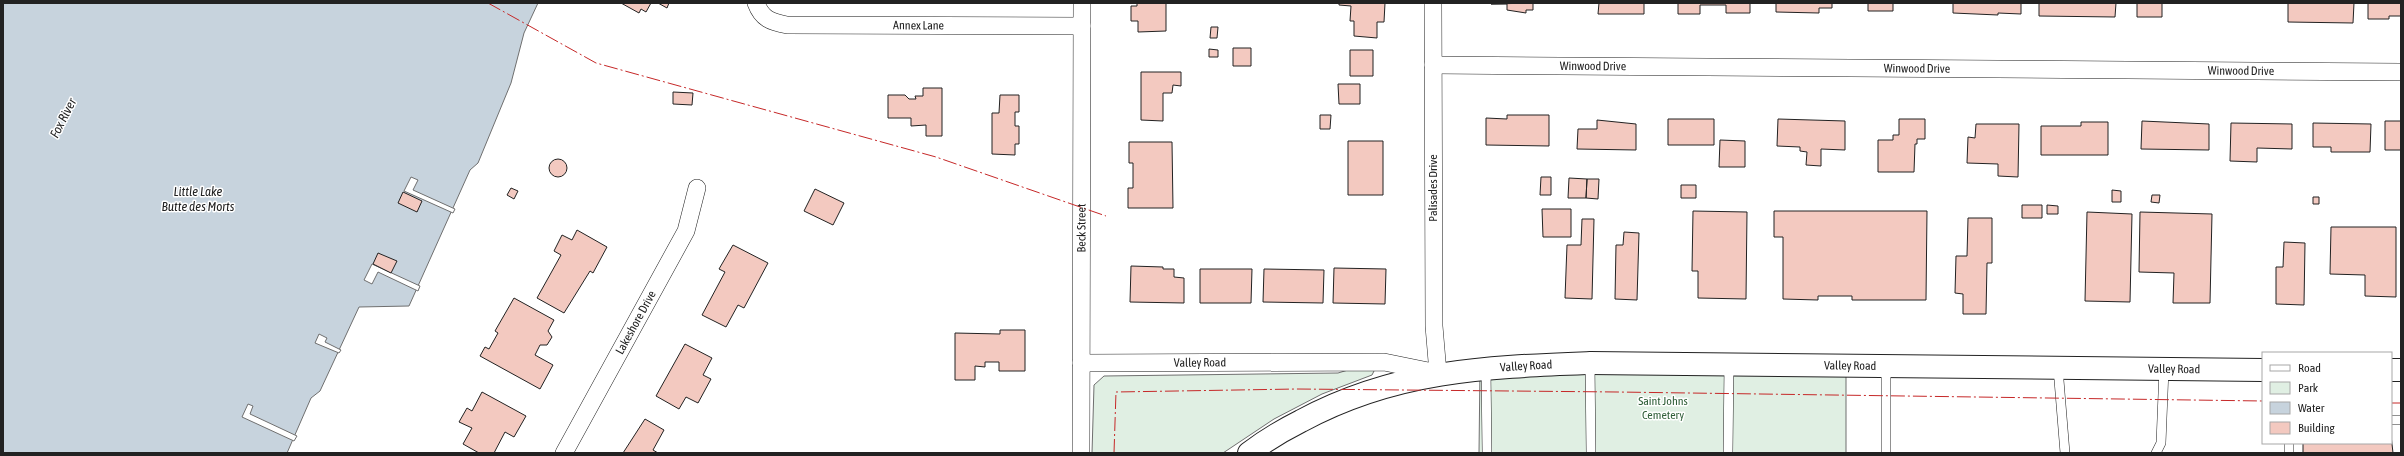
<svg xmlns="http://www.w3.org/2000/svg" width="2404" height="456" font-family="'Asap Condensed',sans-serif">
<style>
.green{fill:#e0efe3;stroke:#6f6f6f}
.water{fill:#c7d3dd;stroke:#6f6f6f}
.pier{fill:#fff;stroke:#6f6f6f}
.building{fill:#f3c9c0;stroke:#222}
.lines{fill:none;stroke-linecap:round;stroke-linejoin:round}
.lane-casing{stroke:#222;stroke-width:10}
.street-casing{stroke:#222;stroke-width:18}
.secondary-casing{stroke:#222;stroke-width:24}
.lane{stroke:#fff;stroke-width:9}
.street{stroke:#fff;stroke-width:17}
.secondary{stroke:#fff;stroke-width:22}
.power{stroke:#c62828;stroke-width:1;stroke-dasharray:14 3 2 3;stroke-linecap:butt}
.labels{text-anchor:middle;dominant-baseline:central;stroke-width:3;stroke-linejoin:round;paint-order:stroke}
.street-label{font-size:12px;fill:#222;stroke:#fff}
.park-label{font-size:12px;fill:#2f5e38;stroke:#fff}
.water-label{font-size:13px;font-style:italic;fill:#222;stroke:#fff}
</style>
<rect width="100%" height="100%" fill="#fff"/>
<path class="green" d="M1846,366v87h-367l1,-85z
M1373,369l1,2 -2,4 -50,19 -48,25 -51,34h-131l2,-68 10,-9 234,-3 10,-3z"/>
<path class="water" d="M3,3h535l-14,30 -13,50 -33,80 -8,7 -61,136 -50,1 -39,84 -9,7 -24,55h-284z"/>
<path class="pier" d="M411,177l7,3 -5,10 42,19 -2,4 -49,-22z
M372,264l48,22 -2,5 -40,-19 -6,12 -8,-4z
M319,334l8,4 -2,4 16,8 -2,3 -24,-10z
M248,404l5,2 -3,8 47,22 -3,5 -52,-24z"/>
<path class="building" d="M621,3h30l-5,9 -5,-3 -2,4z
M658,3h11l-2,5z
M1137,3h29v28l-28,1v-11h-7v-15h6z
M1339,3h46l-1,19h-7v16l-23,-2v-15h-4l1,-15 -12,-1z
M1533,3v7h-7v3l-19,-3v-6h-16z
M1599,3h45v11h-46z
M1678,3h72v10h-24v-8h-26v9h-22z
M1776,3h56v5h-13v5l-43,-1z
M1868,3h25v8h-25z
M1953,3h68v11l-23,-1v2l-45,-2z
M2039,3h77l-1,14 -76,-1z
M2137,3h25v14h-25z
M2288,3h66l-1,20 -65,-1z
M2368,3h33v13h-12v3h-21z
M1211,27h7l-1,11h-7z
M1233,48h18v18h-18z
M1209,49l9,1v7h-9z
M1350,50h23v26h-23z
M1141,72h40v14l-8,-1 -1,8h-9v28l-22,-1z
M1338,84h22v20h-21z
M923,88h19v48h-16v-11l-15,1v-8h-23v-23h17l4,4h7l-1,-3h8z
M673,92l20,1 -1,12 -19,-1z
M1000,95h19v17h-4v14h4v18h-4v11l-23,-1v-41h7z
M1320,115h11l-1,14h-10z
M1507,115h42v31l-63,-1v-27l21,1z
M1668,119h46v26h-46z
M1778,119l67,2v29l-24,-1v17l-15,-1 1,-13 -7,-1v-4l-23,-1z
M1899,119h26v20h-8v5h-2l-1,28h-36v-32h15v-5h6z
M1597,120l39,4v26l-59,-1 1,-20h19z
M2142,121l67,3v26l-68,-1z
M2385,121h16v29h-16z
M2081,122h27v33h-67v-29h40z
M2231,123l61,1v25l-35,-1v14l-27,-1z
M2313,123l58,1 -1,28h-39v-5h-18z
M1976,124h43l-1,53 -20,-1v-12l-31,-1 1,-26 7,1z
M1720,140l25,1v26h-26z
M1348,141h35v54h-35z
M1129,142h43l1,66h-45v-20h5v-25h-4z
M549 168a9 9 0 1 1 18 0a9 9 0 1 1-18 0Z
M1541,177h10v18h-11z
M1569,178l18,1 -1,19h-18z
M1587,179h12l-1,20 -12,-1z
M1681,185h15v13h-15z
M511,188l7,3 -4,8 -7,-4z
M815,189l29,14 -11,22 -29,-14z
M2112,190l9,1v11h-9z
M403,192l19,9 -5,11 -19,-9z
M2152,195h8l-1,8 -8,-1z
M2313,197h6v7h-6z
M2022,205h20v13h-20z
M2047,205l11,1v8h-11z
M1542,209h29v28h-28z
M1693,211l54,1 -1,87 -48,-1v-27h-6z
M1774,211h153l-1,89h-74v-4h-34v4l-35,-1v-62h-9z
M2087,212l45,2 -2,88 -45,-1z
M2140,212l72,2 -2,89h-37l1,-30 -35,-1z
M1968,218h24v45h-5l-1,51h-23v-20l-8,-1 1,-37h11z
M1582,219h12l-2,80 -27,-1 2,-53h14z
M2331,227h65v70l-31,-1v-21l-35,-1z
M577,230l30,17 -14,26 -3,-2 -26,42 -27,-15 24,-43 -7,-4 8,-16 10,5z
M1624,232l15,1 -2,67 -22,-1 1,-54h7z
M2284,242l21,1 -1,62 -28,-1v-37h7z
M733,245l35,18 -24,45 -6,-3 -12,22 -24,-12 23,-43 -6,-3z
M378,253l19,8 -6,12 -18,-9z
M1131,266l32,1v2h11v8l10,1v25l-54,-1z
M1334,268l52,1 -1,35 -52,-1z
M1200,269h52l-1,34h-51z
M1264,269l60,1 -1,33 -60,-1z
M514,298l40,22 -6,11 4,6 -5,8h-7l-5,10 18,10 -13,24 -60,-33 5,-9 4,2 9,-16 -3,-2z
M1000,330h25v41h-26v-9h-14v5l-10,-1v14h-20v-47l45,1z
M685,344l27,14 -9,17 8,4 -13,24 -12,-6 -7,12 -23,-13z
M482,392l44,24 -12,21 -9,-5 -11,21h-15l-16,-9 9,-16 -13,-6 8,-14 5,3z
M645,419l19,11 -11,20 5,3h-35z
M2391,435l2,18h-90v-10h88z"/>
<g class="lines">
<g class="lane-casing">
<path id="lane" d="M1590,363l1,90
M1886,366v87
M2058,368l7,85
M1486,369l1,84
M2391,420h10
M2289,443v10
M1728,453l1,-89
M2156,453l5,-10 3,-74"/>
</g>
<g class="street-casing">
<g id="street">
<path id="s1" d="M756,3c6,16 15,19 31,22l295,1"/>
<path id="s2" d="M1433,65l968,7"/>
<path id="s3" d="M1081,363l303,-1 54,11 -4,-47 -1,-323"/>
<path id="s4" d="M564,453l122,-222 11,-43"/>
<path id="s5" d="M1081,453l1,-450"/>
</g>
</g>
<g class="secondary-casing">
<g id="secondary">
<path d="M2391,370h10"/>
<path id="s6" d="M1249,453c16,-12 34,-23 52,-32 94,-51 185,-54 289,-58l673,7"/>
</g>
</g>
<use href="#lane" class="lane"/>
<use href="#street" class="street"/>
<use href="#secondary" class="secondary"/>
<path class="power" d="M488,3l108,60 340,94 170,59
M2391,403h10
M1114,453l2,-61 181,-3 320,3 646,9"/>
</g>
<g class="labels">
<g class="street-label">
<text stroke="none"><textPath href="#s1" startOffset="172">Annex Lane</textPath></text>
<text stroke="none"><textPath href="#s2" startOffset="160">Winwood Drive</textPath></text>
<text stroke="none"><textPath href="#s2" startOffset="484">Winwood Drive</textPath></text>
<text stroke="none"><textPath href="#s2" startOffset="808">Winwood Drive</textPath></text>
<text transform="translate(1433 188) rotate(-90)">Palisades Drive</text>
<text stroke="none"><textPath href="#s5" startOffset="225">Beck Street</textPath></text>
<text stroke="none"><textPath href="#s4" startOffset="149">Lakeshore Drive</textPath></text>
<text stroke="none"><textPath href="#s3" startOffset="119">Valley Road</textPath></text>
<text stroke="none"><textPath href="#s6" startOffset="295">Valley Road</textPath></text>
<text stroke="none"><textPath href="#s6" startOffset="619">Valley Road</textPath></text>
<text stroke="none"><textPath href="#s6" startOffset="943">Valley Road</textPath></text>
</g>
<g class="park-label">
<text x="1663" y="401">Saint Johns<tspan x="1663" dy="14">Cemetery</tspan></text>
</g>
<g class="water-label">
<text transform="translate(63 118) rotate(-63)">Fox River</text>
<text x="198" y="191">Little Lake<tspan x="198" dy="15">Butte des Morts</tspan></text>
</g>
</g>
<rect width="2404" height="456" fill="none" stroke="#222222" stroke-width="8"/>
<rect x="2262" y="352" width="130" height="92" fill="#ffffff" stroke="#a7a7a7"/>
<rect x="2270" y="365" width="20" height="6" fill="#ffffff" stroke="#a7a7a7"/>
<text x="2298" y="372" font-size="12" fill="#222222">Road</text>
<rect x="2270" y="382" width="20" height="12" fill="#e0efe3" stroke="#a7a7a7"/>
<text x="2298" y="392" font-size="12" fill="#222222">Park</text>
<rect x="2270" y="402" width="20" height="12" fill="#c7d3dd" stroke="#a7a7a7"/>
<text x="2298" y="412" font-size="12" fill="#222222">Water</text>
<rect x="2270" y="422" width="20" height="12" fill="#f3c9c0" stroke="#a7a7a7"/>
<text x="2298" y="432" font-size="12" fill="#222222">Building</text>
</svg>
